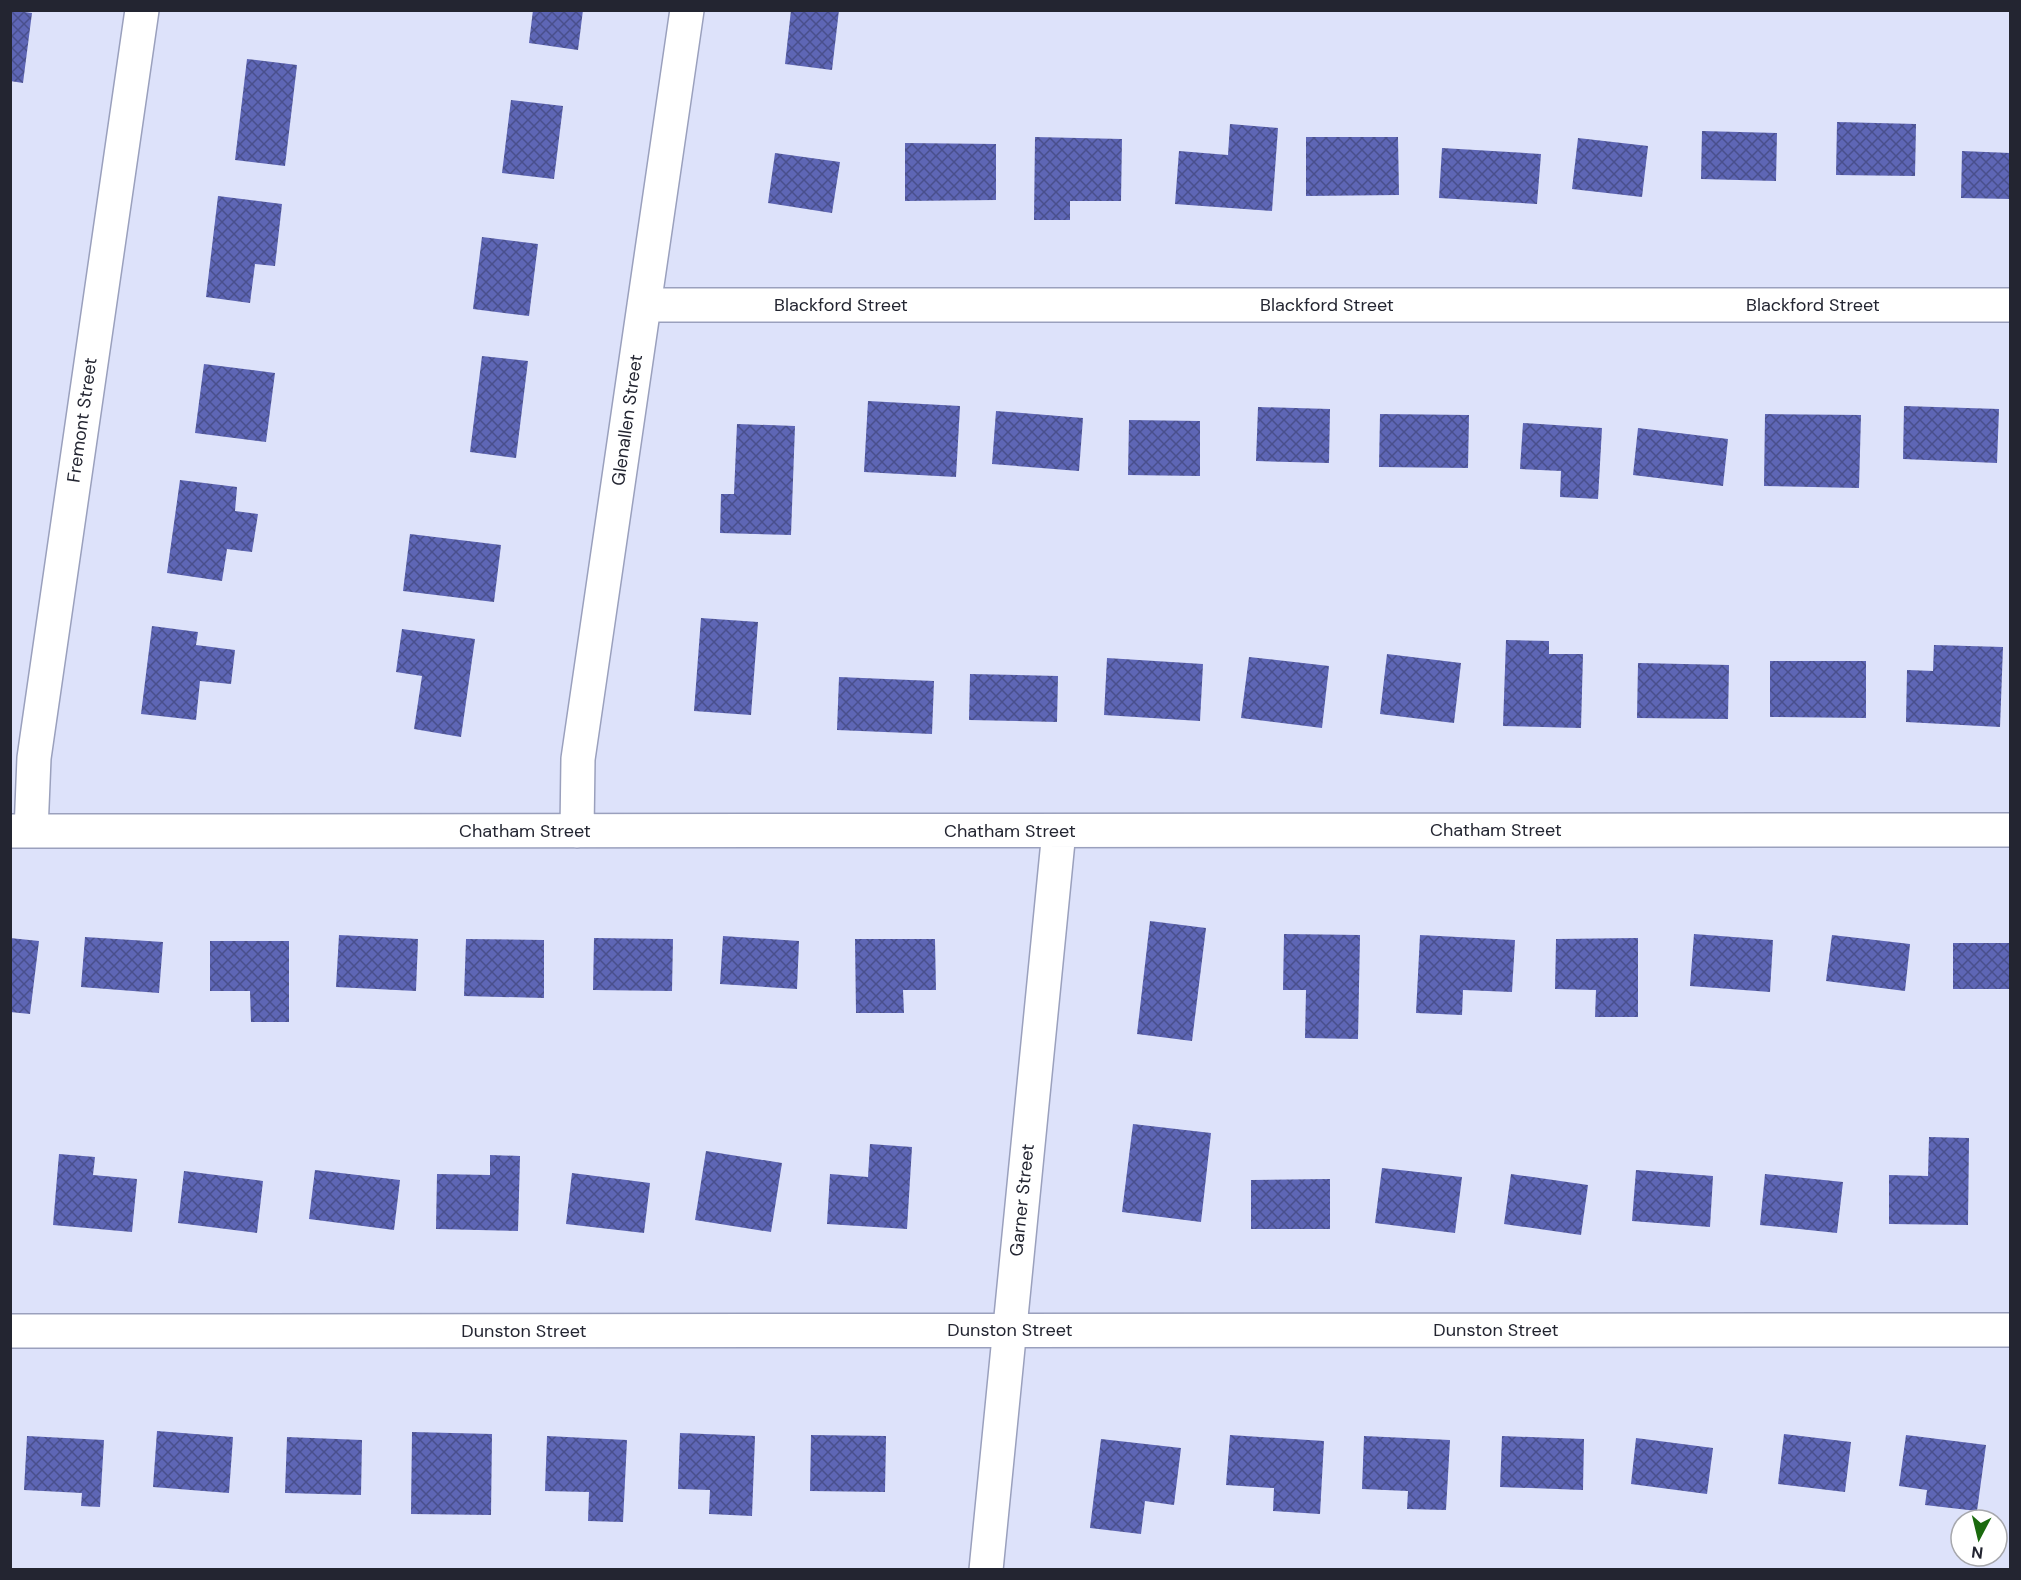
<svg xmlns="http://www.w3.org/2000/svg" width="2021" height="1580" font-family="'DM Sans',sans-serif">
<style>
.building{fill:url(#building-cross-hatch)}
.lines{fill:none;stroke-linecap:round;stroke-linejoin:round}
.minor-casing{stroke:#9aa0bd;stroke-width:36}
.minor{stroke:#fff;stroke-width:33}
.labels{text-anchor:middle;dominant-baseline:central;stroke-width:6;stroke-linejoin:round;paint-order:stroke}
.street-label{font-size:18px;fill:#232531;stroke:#fff}
</style>
<defs>
<pattern id="building-cross-hatch" width="8" height="8" patternUnits="userSpaceOnUse" patternTransform="scale(1.5)"><rect width="8" height="8" fill="#5e66b5"/><path d="M0 0l8 8M0 8l8-8" fill="none" stroke="#494f8c"/></pattern>
</defs>
<rect width="100%" height="100%" fill="#dde2fa"/>
<path class="building" d="M10,10l22,3 -9,70 -13,-2z
M533,10h50l-5,40 -49,-7z
M791,10h48l-7,60 -47,-6z
M247,59l50,6 -12,101 -50,-6z
M511,100l52,6 -9,73 -52,-6z
M1837,122l79,2 -1,52 -79,-1z
M1230,124l48,4 -6,83 -97,-7 4,-53 49,4z
M1702,131l75,2 -1,48 -75,-2z
M1035,137l87,2 -1,62h-51v19h-36z
M1306,137h92l1,58 -93,1z
M1578,138l70,8 -6,51 -70,-8z
M905,143l91,1v56l-91,1z
M1442,148l99,6 -4,50 -98,-6z
M1962,151l48,2v46l-49,-1z
M775,153l65,9 -8,51 -64,-10z
M218,196l64,8 -7,62 -20,-2 -5,39 -44,-6z
M482,237l56,7 -9,72 -56,-7z
M482,356l46,5 -12,97 -46,-6z
M204,364l71,9 -9,69 -71,-9z
M868,401l92,5 -4,71 -92,-5z
M1904,406l95,3 -2,54 -94,-4z
M1258,407l72,2 -1,54 -73,-2z
M996,411l87,7 -4,53 -87,-7z
M1380,414l89,1 -1,53 -89,-1z
M1765,414l96,1 -2,73 -95,-2z
M1129,420l71,1v55l-72,-1z
M1523,423l79,5 -4,71 -38,-2 1,-26 -41,-2z
M737,424l58,2 -4,109 -71,-2 1,-39h13z
M1638,428l90,11 -5,47 -90,-11z
M180,480l57,7 -2,24 23,3 -6,38 -25,-3 -5,32 -55,-8z
M410,534l91,11 -7,57 -91,-11z
M701,618l57,4 -7,93 -57,-4z
M152,626l46,6 -2,13 39,5 -4,34 -31,-3 -4,39 -55,-6z
M402,629l73,10 -14,98 -47,-8 8,-53 -26,-4z
M1506,640l43,1v13h34l-2,74 -78,-2z
M1934,645l69,2 -3,80 -94,-5 1,-52 26,1z
M1387,654l74,9 -7,60 -74,-9z
M1249,657l80,9 -7,62 -81,-10z
M1107,658l96,6 -3,57 -96,-6z
M1770,661h96v57l-96,-1z
M1638,663l91,2 -1,54 -91,-1z
M970,674l88,2 -1,46 -88,-2z
M839,677l95,4 -2,53 -95,-4z
M1150,921l56,7 -14,113 -55,-7z
M1284,934l76,1 -2,104 -53,-1 1,-48h-23z
M1694,934l79,6 -3,52 -80,-6z
M339,935l79,4 -2,52 -80,-4z
M1420,935l95,5 -3,52 -49,-2 -1,25 -46,-2z
M1832,935l78,9 -5,47 -79,-10z
M723,936l76,5 -2,48 -77,-5z
M85,937l78,5 -4,51 -78,-6z
M10,938l29,3 -9,73 -20,-2z
M594,938l79,1 -1,52 -79,-1z
M1638,938v79h-43l1,-27 -41,-1 1,-50z
M466,939l78,1v58l-80,-2z
M855,939h80l1,51h-33l1,23h-48z
M210,941h79v81h-38l-1,-31h-40z
M1953,943h57v46h-57z
M1133,1124l78,9 -10,89 -79,-10z
M1929,1137l40,1 -1,87 -79,-1v-49l39,1z
M870,1144l42,3 -5,82 -80,-5 3,-50 38,3z
M706,1151l76,12 -11,69 -76,-12z
M59,1154l36,3 -2,18 44,4 -5,53 -79,-7z
M490,1155l30,1 -2,75 -82,-2 1,-55 53,1z
M1382,1168l80,9 -7,56 -80,-10z
M315,1170l85,10 -6,50 -85,-11z
M1636,1170l77,6 -3,51 -78,-6z
M184,1171l79,10 -6,52 -79,-10z
M572,1173l78,10 -6,50 -78,-9z
M1511,1174l77,11 -7,50 -77,-11z
M1765,1174l78,8 -6,51 -77,-8z
M1330,1179v50h-79v-49z
M157,1431l76,6 -4,56 -76,-6z
M412,1432l80,2 -1,81 -80,-1z
M680,1433l75,3 -3,80 -43,-2 1,-24 -32,-1z
M1784,1434l67,8 -6,50 -67,-8z
M811,1435l75,1 -1,56 -75,-1z
M1230,1435l94,6 -4,73 -47,-3 1,-23 -48,-3z
M1906,1435l80,10 -9,66 -52,-6 2,-15 -28,-4z
M27,1436l77,4 -4,67 -19,-1 1,-13 -58,-3z
M547,1436l80,4 -4,82 -35,-1 1,-29 -44,-1z
M1364,1436l86,4 -4,70 -39,-1 1,-18 -46,-2z
M1502,1436l82,3 -1,51 -83,-3z
M287,1437l75,3 -1,55 -76,-2z
M1636,1438l77,10 -6,46 -76,-10z
M1101,1439l80,9 -7,57 -29,-4 -4,33 -51,-6z"/>
<g class="lines">
<g class="minor-casing">
<path id="minor" d="M644,305h1366
M10,831l2000,-1
M31,831l3,-73 108,-748
M577,831l1,-72 109,-749
M10,1331l2000,-1
M986,1570l73,-739"/>
</g>
<use href="#minor" class="minor"/>
</g>
<g class="labels">
<g class="street-label">
<text x="841" y="305">Blackford Street</text>
<text x="1327" y="305">Blackford Street</text>
<text x="1813" y="305">Blackford Street</text>
<text transform="translate(82 420) rotate(-82)">Fremont Street</text>
<text transform="translate(627 420) rotate(-82)">Glenallen Street</text>
<text x="1496" y="830">Chatham Street</text>
<text x="525" y="831">Chatham Street</text>
<text x="1010" y="831">Chatham Street</text>
<text transform="translate(1022 1200) rotate(-84)">Garner Street</text>
<text x="1010" y="1330">Dunston Street</text>
<text x="1496" y="1330">Dunston Street</text>
<text x="524" y="1331">Dunston Street</text>
</g>
</g>
<rect width="2021" height="1580" fill="none" stroke="#232531" stroke-width="24"/>
<g transform="translate(1979 1538) rotate(187)"><circle r="28" fill="#ffffff" stroke="#a7a8ad" stroke-width="1.5"/>
<path d="M0-4.5L10 22L0 15L-10 22Z" fill="#1a6a0e"/>
<text y="-9" font-size="16" font-weight="bold" text-anchor="middle" fill="#232531">N</text>
</g>
</svg>
